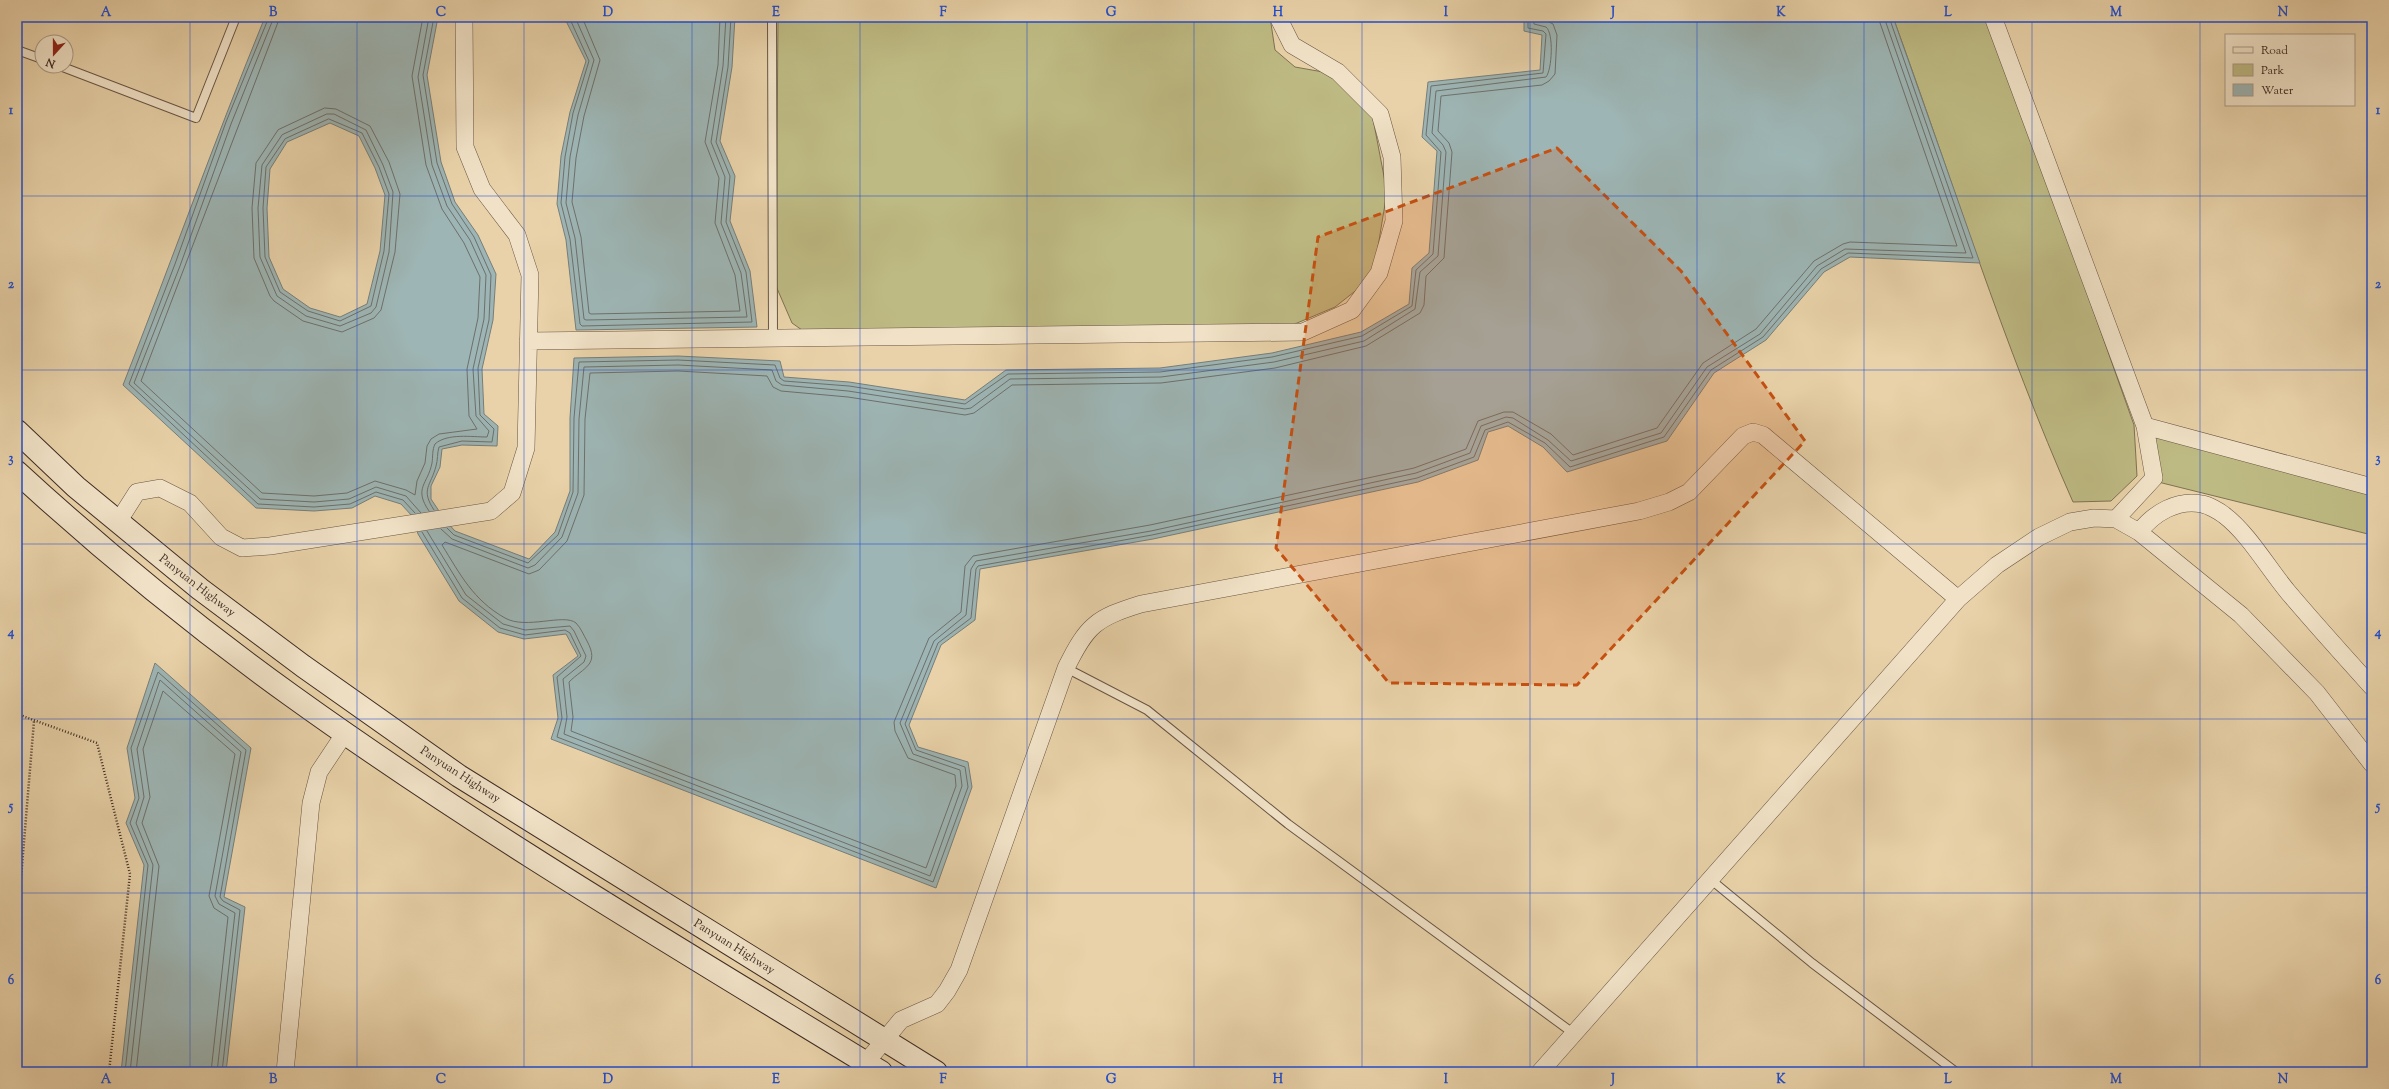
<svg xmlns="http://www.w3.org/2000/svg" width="2389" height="1089" font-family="'Sorts Mill Goudy',serif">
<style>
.green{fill:#beba83;stroke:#7e7354}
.water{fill:#9db5b4;stroke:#777e7a;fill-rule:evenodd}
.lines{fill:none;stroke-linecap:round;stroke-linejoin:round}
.shore{stroke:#6d706c;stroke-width:1}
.lane-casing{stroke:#685645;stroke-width:10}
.street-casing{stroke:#685645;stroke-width:18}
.secondary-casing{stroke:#3d2c24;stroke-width:24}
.path{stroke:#3d2c24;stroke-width:2.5;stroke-dasharray:1 2;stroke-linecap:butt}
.lane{stroke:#f1e2c7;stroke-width:8}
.street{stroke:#f1e2c7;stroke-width:17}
.secondary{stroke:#f1e2c7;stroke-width:22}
.marked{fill:#c65011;fill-opacity:0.2;stroke:#c65011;stroke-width:3;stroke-dasharray:8 5;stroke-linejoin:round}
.grid{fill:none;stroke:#1d4ed8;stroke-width:1;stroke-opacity:0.55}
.labels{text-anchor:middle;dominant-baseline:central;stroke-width:3.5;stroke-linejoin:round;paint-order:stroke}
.street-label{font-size:12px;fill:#3d2c24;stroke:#f1e2c7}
.neatline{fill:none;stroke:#1d4ed8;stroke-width:1.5}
.grid-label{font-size:13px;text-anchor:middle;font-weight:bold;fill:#1d4ed8}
</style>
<rect width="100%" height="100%" fill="#e9d2a9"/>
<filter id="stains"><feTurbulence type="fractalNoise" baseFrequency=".005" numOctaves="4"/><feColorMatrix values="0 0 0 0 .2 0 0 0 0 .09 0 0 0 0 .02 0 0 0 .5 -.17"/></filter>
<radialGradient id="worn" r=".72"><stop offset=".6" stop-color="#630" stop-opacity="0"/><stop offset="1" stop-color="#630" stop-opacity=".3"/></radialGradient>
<path class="green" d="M778,17h492l5,33 20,17 45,8 29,23 18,94 -14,85 -38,30 -45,19 -471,16 -27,-19 -16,-37z
M1893,17h96l145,408 3,51 -26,25 -38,1c-70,-158 -121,-323 -180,-485z
M2153,430l219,56v49l-226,-56z"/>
<path class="water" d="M265,17h173l-11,58 14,87 14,40 23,33 18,39 -3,46 -11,49 2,45 14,12 -1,20 -35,-1 -20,4 -2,18 -9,19v13l14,21 10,11 74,28 26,-27 15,-41v-73l4,-60 104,-2 102,5 4,16 65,5 116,18 41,-30 154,-2 112,-15 89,-21 48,-28 3,-36 17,-15 8,-102 -15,-14 6,-55 112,-12 2,-35 -18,-4v-14h369l87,246 -130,-6 -26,15 -58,68 -52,33 -47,68 -100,31 -24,-25 -35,-21 -20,6 -10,28 -60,22 -265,57 -173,30 -5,51 -34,25 -32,80 9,22 50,15 4,25 -36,101 -385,-149 7,-21 -5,-43 25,-19 -12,-22 -42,5 -26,-7 -39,-31 -41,-67 -5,-17 -12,-13 -26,-8 -23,12 -38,3 -58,-3 -133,-123c48,-122 92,-246 142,-368zM330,123l29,13 16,32 10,27 -5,56 -13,53 -27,13 -30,-9 -27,-19 -14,-32 -2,-49 3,-39 17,-27z
M564,17h171l-3,50 -12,74 15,35 -5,45 20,50 7,56 -181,3 -10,-90 -9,-36 4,-48 9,-44 16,-51z
M155,663l96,85 -27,149 21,10 -19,165h-105l23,-207 -18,-42 9,-25 -8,-50z"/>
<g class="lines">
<path class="shore" d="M269,17l-43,105 -51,142 -46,120 129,120 56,3 36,-3 26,-12 27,8 12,13
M274,17l-43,107 -51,142 -46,117 126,116 54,3 35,-3 27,-12 30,9 15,17
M280,17l-139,364 121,112 52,3 33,-3 28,-12 31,9 9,5 2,-14 8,-18 2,-17 4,-7 8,-5 38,-5 -8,-13 -2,-47 11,-51 2,-41 -16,-34 -22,-34 -16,-44 -14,-89 11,-59
M569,17l20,44 -16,52 -8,44 -4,46 9,36 10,85 2,2 170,-4 -6,-50 -20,-50 4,-46 -14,-34 12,-75 3,-50
M575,17l19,43 -16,55 -8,42 -4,46 9,35 9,81 2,1 161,-3 -6,-44 -20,-50 4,-46 -14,-35 12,-76 3,-49
M582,17l18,43 -16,56 -8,42 -4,44 9,35 8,76 2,1 149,-3 -5,-36 -20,-52 4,-45 -14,-36 13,-77 2,-48
M1539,17l14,7 4,11 -2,39 -6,7 -7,4 -101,11 -3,35 11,12 3,9 -8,106 -18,18 -2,29 -4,8 -54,33 -91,22 -114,15 -149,2 -38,28 -9,2 -117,-18 -67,-6 -8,-4 -6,-11 -89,-5 -88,2 -5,46 -1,76 -17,46 -28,29 -10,4 -84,-32 -3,3c18,29 31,55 63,73 21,12 59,-5 71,5 5,5 8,13 11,18 13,24 -3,26 -18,41l4,35 -2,14 355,137 30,-82 -1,-11 -47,-17 -13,-27 -1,-9 35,-84 32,-26 4,-46 8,-10 177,-31 264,-57 52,-19 12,-28 26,-9h9l38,22 22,21 84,-27 46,-65 53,-34 58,-68 29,-17 7,-2 107,4 -79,-229
M325,108l11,1 34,17 19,36 11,32 -5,58 -14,58 -7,8 -32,14 -39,-11 -29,-20 -4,-5 -16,-38 -2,-50 4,-45 22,-33z
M327,114h7l32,16 17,35 10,27 -4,60 -13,55 -5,6 -31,13 -34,-10 -29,-20 -17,-39 -2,-49 4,-43 20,-30z
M329,119l33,14 17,34 10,27 -5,57 -13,55 -31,15 -32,-10 -28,-19 -15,-35 -2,-49 3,-41 19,-28z
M434,510c-14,-21 -3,-24 2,-44 2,-6 1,-13 3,-19l23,-6 30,1 2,-13 -14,-14 -2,-47 11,-48 2,-45 -17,-38 -22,-33 -15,-41 -14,-88 11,-58
M429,511c-16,-23 -1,-27 3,-48 1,-6 0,-13 3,-19 12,-11 37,-7 52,-7l2,-6 -13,-15 -3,-47 11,-50 2,-44 -16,-35 -23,-34 -15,-41 -14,-88 11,-60
M447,528l7,7 74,28 30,-28 15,-43 1,-74 5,-56 99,-2 97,5 5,13 4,3 65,5 116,18 43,-30 152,-2 112,-15 90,-21 50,-30 4,-36 17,-16 8,-102 -15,-17 5,-49 112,-13 3,-39 -3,-3 -15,-3v-11
M441,529l11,10 76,29 7,-3 27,-28 16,-44 1,-74 5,-52 94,-2 94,5 4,11 6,4 66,6 117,18 6,-1 39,-29 151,-2 113,-15 90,-21 51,-32 5,-37 18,-16 8,-104 -3,-7 -11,-12 4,-42 110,-14c6,-7 8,-44 0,-50l-12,-3 -1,-7
M427,531l39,64 37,29 22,6 45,-4 4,5 12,25 -2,6 -21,17 4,38 -3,17 366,142 32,-90 -2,-16 -47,-16 -13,-31 34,-82 32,-26 5,-46 5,-8 175,-30 265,-58 54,-20 11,-27 25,-9 7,1 35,22 23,21 90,-28 46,-66 53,-33 57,-68 28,-17 121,4 -82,-236
M422,532l40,66 38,30 25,7 40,-5 5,3 11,23 -24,21 5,41 -5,19 376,145 35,-95 -3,-20 -49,-17 -11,-26 33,-81 33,-25 5,-49 2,-3 174,-31 265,-57 57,-21 11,-27 23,-8 37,21 25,24 94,-30 47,-67 52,-33 58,-68 27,-16 125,5 -84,-241
M125,1072l23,-207 -18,-42 9,-25 -8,-50 27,-76 88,78 -26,147 3,4 17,9 -18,162
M130,1072l23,-207 -17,-42 8,-26 -7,-48 23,-69 81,72 -26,144 4,8 16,9 -18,159
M136,1072l23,-206 -17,-43 8,-26 -7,-48 20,-58 72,63 -26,142 5,12 14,9 -17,155"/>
<g class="lane-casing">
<path id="lane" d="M772,17l1,321
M17,50l25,9
M60,66l136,52 40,-101
M1066,668l81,42 141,114 285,209
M1710,879l102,84 144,109"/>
</g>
<g class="street-casing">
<path id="street" d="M1993,17l152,409 227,61
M528,341l775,-9 49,-22 27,-37 15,-52 -2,-64 -12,-43 -42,-42 -46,-27 -14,-28
M2116,519l38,-41 -9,-52
M118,522l19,-30 23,-4 30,15 31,34 21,11 28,-2 221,-35 21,-18 14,-45 4,-173 -13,-40 -35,-46 -17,-42 -1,-130
M2139,532c15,-19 38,-33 63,-28 6,1 17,7 22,11 24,18 44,53 64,77 27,32 56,64 84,95
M285,1072l26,-269 8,-31 26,-39
M858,1072l43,-52 36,-16 10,-13 12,-21 107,-302c21,-43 30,-50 75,-64l498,-93 30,-9 20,-10 54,-56 10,-4 10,3 195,164
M1540,1072l418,-473 39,-34 42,-28 31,-15 24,-4 22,1 23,13 102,83 76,78 55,71"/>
</g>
<g class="secondary-casing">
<path id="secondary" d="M17,431l59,56 124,102 103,77 156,110 477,296
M17,472c87,80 179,155 275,224 189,136 390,254 589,376"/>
</g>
<path class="path" d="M17,714l80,29 33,131 -21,198
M17,926l17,-205"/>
<use href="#lane" class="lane"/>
<use href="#street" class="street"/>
<use href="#secondary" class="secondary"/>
</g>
<path class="marked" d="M1557,148l124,123 124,170 -228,244 -188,-2 -113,-135 42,-311z"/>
<path class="grid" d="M190,17v1055M357,17v1055M524,17v1055M692,17v1055M860,17v1055M1027,17v1055M1194,17v1055M1362,17v1055M1530,17v1055M1697,17v1055M1864,17v1055M2032,17v1055M2200,17v1055M17,196h2355M17,370h2355M17,544h2355M17,719h2355M17,893h2355"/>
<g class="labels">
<g class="street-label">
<text transform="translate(197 586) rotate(38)">Panyuan Highway</text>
<text transform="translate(460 775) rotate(33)">Panyuan Highway</text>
<text transform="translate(734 947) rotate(32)">Panyuan Highway</text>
</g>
</g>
<rect width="2389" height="1089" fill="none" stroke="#e9d2a9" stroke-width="44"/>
<rect x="2225" y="34" width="130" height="72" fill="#f1e2c7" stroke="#a99986"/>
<rect x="2233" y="47" width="20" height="6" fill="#f1e2c7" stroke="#a99986"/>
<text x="2261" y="54" font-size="12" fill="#3d2c24">Road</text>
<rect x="2233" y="64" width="20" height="12" fill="#beba83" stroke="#a99986"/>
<text x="2261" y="74" font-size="12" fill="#3d2c24">Park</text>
<rect x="2233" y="84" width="20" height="12" fill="#9db5b4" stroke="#a99986"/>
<text x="2261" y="94" font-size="12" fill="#3d2c24">Water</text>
<g transform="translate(54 54) rotate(201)"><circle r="19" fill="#f1e2c7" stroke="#a99986"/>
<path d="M0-3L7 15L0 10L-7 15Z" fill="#8f2418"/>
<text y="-6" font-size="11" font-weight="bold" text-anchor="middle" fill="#3d2c24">N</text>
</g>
<rect x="22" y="22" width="2345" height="1045" class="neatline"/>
<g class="grid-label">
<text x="106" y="16">A</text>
<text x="273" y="16">B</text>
<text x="441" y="16">C</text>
<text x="608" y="16">D</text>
<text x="776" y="16">E</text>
<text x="943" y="16">F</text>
<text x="1111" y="16">G</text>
<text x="1278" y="16">H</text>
<text x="1446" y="16">I</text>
<text x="1613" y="16">J</text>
<text x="1781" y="16">K</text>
<text x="1948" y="16">L</text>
<text x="2116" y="16">M</text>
<text x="2283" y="16">N</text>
<text x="11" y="114">1</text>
<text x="2378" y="114">1</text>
<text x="11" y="288">2</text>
<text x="2378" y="288">2</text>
<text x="11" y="462">3</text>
<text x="2378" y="462">3</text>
<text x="11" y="636">4</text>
<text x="2378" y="636">4</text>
<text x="11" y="810">5</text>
<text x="2378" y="810">5</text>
<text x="11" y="984">6</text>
<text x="2378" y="984">6</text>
<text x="106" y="1083">A</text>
<text x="273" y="1083">B</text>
<text x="441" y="1083">C</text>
<text x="608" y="1083">D</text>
<text x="776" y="1083">E</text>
<text x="943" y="1083">F</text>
<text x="1111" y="1083">G</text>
<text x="1278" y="1083">H</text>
<text x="1446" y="1083">I</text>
<text x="1613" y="1083">J</text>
<text x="1781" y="1083">K</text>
<text x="1948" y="1083">L</text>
<text x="2116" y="1083">M</text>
<text x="2283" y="1083">N</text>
</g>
<rect width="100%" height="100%" filter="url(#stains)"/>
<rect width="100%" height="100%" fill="url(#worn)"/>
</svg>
